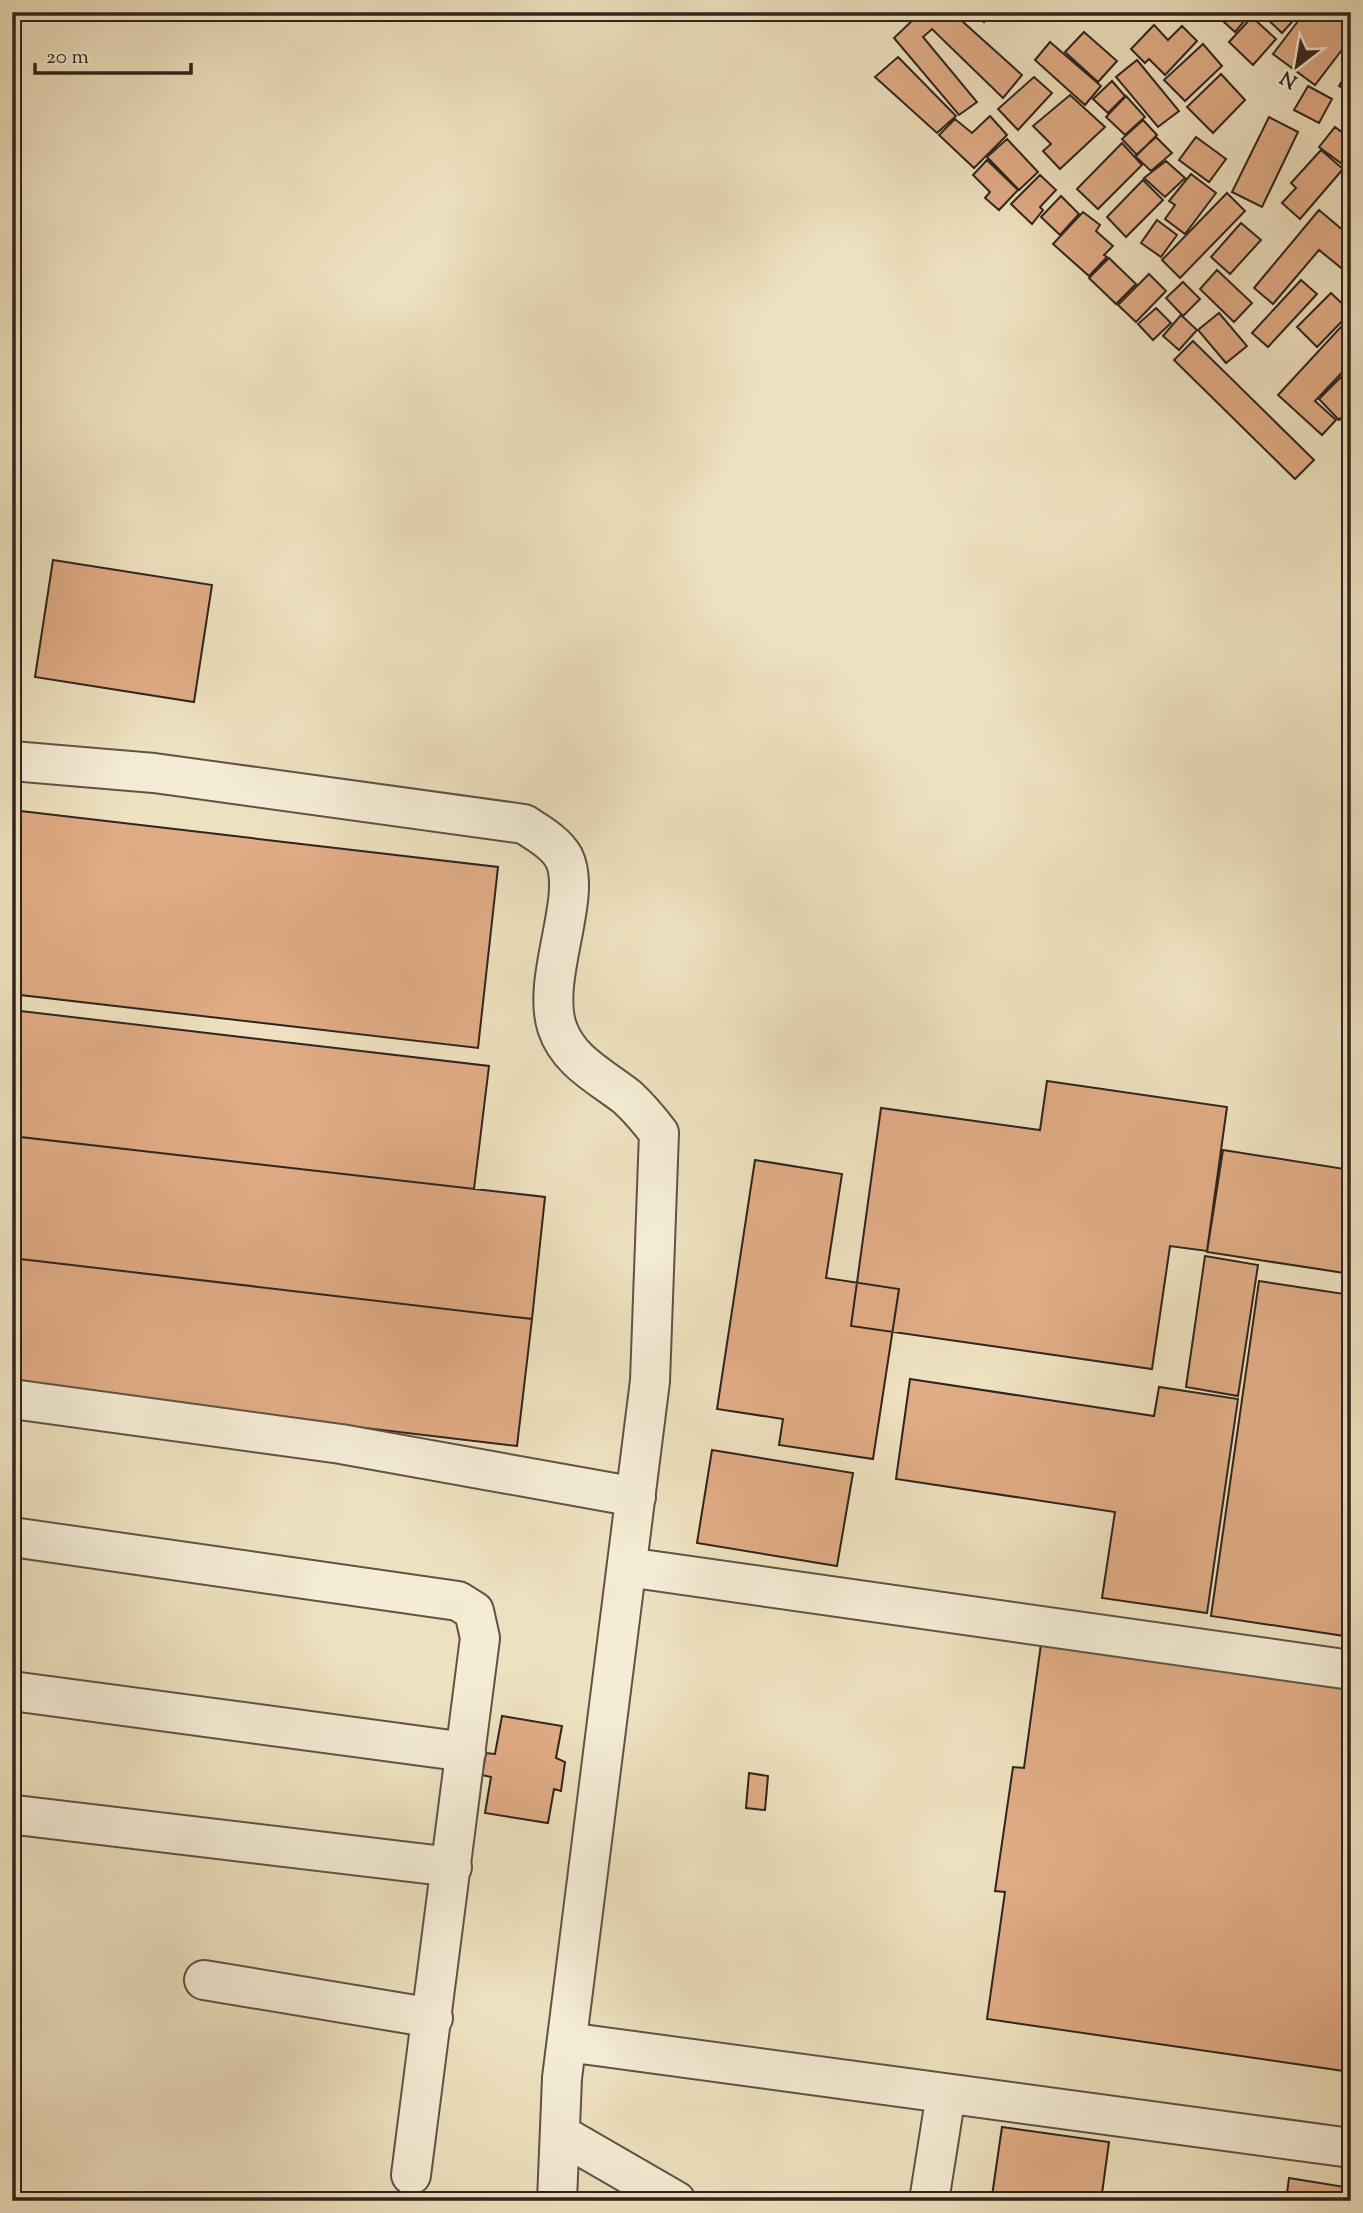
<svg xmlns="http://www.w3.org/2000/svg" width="1363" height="2213" font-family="'Sorts Mill Goudy',serif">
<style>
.building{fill:#e0ac86;stroke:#30241e;stroke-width:2}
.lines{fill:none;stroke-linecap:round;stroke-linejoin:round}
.minor-casing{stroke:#605346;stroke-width:42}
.minor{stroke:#f4ecd5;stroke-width:38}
</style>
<rect width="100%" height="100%" fill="#eee1bf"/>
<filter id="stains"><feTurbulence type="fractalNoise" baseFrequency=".00286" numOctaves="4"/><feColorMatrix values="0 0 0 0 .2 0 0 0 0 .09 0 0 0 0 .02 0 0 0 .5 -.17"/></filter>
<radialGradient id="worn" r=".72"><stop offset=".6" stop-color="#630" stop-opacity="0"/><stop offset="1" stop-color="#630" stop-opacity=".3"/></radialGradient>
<path class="building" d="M952,12l70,63 -19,23 -71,-69 -9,8 54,65 -18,13 -65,-77 23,-22 -5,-4z
M972,12h20l-8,10z
M1213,12h39l-17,20z
M1267,12h34l-19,21 -18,-17z
M1305,12h46v26l-36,47 -42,-31z
M1252,17l24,22 -23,26 -24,-23z
M1154,25l14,15 14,-14 15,15 -32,34 -16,-16 -4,4 -14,-14z
M1084,32l33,29 -19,21 -33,-30z
M1050,42l51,44 -16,19 -50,-45z
M1203,44l19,22 -37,35 -21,-21z
M898,57l58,59 -19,17 -62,-56z
M1137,60l42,51 -21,16 -42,-50z
M1351,67v26l-12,-7z
M1221,74l24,26 -32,33 -26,-26z
M1034,77l18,16 -34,37 -20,-21z
M1112,81l13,15 -17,17 -15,-14z
M1308,86l24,13 -13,24 -25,-13z
M1070,95l35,32 -45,42 -17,-18 8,-7 -18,-18z
M1126,96l19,21 -20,18 -19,-18z
M990,116l17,19 -33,33 -35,-33 16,-16 17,14z
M1269,117l29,15 -36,75 -30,-15z
M1143,120l14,15 -20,20 -15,-16z
M1335,127l16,12 -2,30 -30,-22z
M1156,137l16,16 -21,18 -16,-15z
M1196,137l30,22 -17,23 -30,-22z
M1007,139l31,33 -19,18 -32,-33z
M1122,143l20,22 -44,44 -21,-20z
M1321,150l22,19 -43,50 -18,-16 14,-15 -5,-5z
M987,160l31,30 -19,20 -14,-12 5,-6 -17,-17z
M1166,161l19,17 -20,19 -21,-19z
M1191,174l25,19 -31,41 -20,-15 10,-14 -6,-4z
M1040,175l16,15 -16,17 3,3 -11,14 -21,-20z
M1143,180l20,20 -37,37 -19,-20z
M1227,193l18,18 -65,67 -18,-18z
M1061,196l18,18 -19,21 -19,-18z
M1319,210l32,27v27l-6,7 -26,-21 -46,54 -19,-16z
M1083,212l17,13 -4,6 17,15 -9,9 3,2 -18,19 -36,-32z
M1157,220l20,15 -16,22 -20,-14z
M1241,223l20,17 -31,34 -19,-17z
M1109,258l27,26 -20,20 -27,-26z
M1217,270l35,33 -18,19 -34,-33z
M1149,274l17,17 -30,31 -18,-17z
M1301,280l16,14 -49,53 -16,-14z
M1183,282l17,17 -17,17 -17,-18z
M1331,293l20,19 -34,35 -20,-20z
M1156,308l15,15 -18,17 -15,-16z
M1219,313l28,33 -21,17 -28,-33z
M1181,315l16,15 -18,20 -16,-14z
M1351,316v47l-36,38 21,19 -14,15 -44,-40z
M1193,341l121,119 -19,19 -121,-119z
M1351,367v41l-12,12 -20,-21z
M1351,468v17l-9,-7z
M53,560l159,25 -18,117 -159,-25z
M12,810l486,57 -20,181 -466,-54z
M12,1010l477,56 -15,123 -462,-53z
M1047,1081l180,26 -20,144 -37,-5 -18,123 -301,-43 30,-218 159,22z
M12,1136l533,61 -13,122 -520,-61z
M1223,1150l128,20v104l-144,-22z
M755,1160l87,14 -16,104 73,11 -26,170 -94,-14 4,-26 -66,-10z
M1205,1256l53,9 -20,131 -52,-9z
M12,1258l520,61 -15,127 -505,-60z
M1259,1281l92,14v342l-140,-21z
M910,1379l244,37 5,-29 79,12 -31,214 -105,-15 13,-86 -219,-33z
M712,1450l141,23 -16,93 -140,-23z
M1041,1644l310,45v383l-364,-53 18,-127 -10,-1 18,-124 11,1z
M502,1716l60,10 -6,32 9,4 -4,29 -7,-2 -6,34 -63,-10 6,-36 -9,-2 4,-22 9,1z
M749,1773l19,3 -3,34 -19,-2z
M1002,2127l107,15 -8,59h-75l-34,-5z
M1289,2178l62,10v13h-65z"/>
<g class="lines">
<g class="minor-casing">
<path id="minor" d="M12,761l142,12 370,51c14,9 32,19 40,34 19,39 -23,120 -7,169 11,34 43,49 70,70 12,11 22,23 32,36l-9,248 -88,697 -5,123
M12,1399l329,45 295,53
M12,1537l446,64 16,10 6,27 -69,537
M627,1567l724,103
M12,1691l454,61
M16,1815l436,52
M204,1980l229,38
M567,2042l784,106
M560,2134l116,67
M929,2201l17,-107"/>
</g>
<use href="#minor" class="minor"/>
</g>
<rect width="1363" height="2213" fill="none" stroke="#eee1bf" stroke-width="42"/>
<rect x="14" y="14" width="1335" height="2185" fill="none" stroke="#30241e" stroke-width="3.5"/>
<rect x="21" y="21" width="1321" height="2171" fill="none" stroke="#30241e" stroke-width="2"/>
<g transform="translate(1297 66) rotate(211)" stroke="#f4ecd5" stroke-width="5" paint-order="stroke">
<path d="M0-5L12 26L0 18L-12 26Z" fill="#30241e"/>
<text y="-10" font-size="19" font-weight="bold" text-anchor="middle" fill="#30241e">N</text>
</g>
<path d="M35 63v10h156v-10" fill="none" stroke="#30241e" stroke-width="3.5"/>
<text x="46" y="63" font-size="21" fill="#30241e" stroke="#f4ecd5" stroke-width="5" paint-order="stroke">20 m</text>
<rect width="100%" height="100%" filter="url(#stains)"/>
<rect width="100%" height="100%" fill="url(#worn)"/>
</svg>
